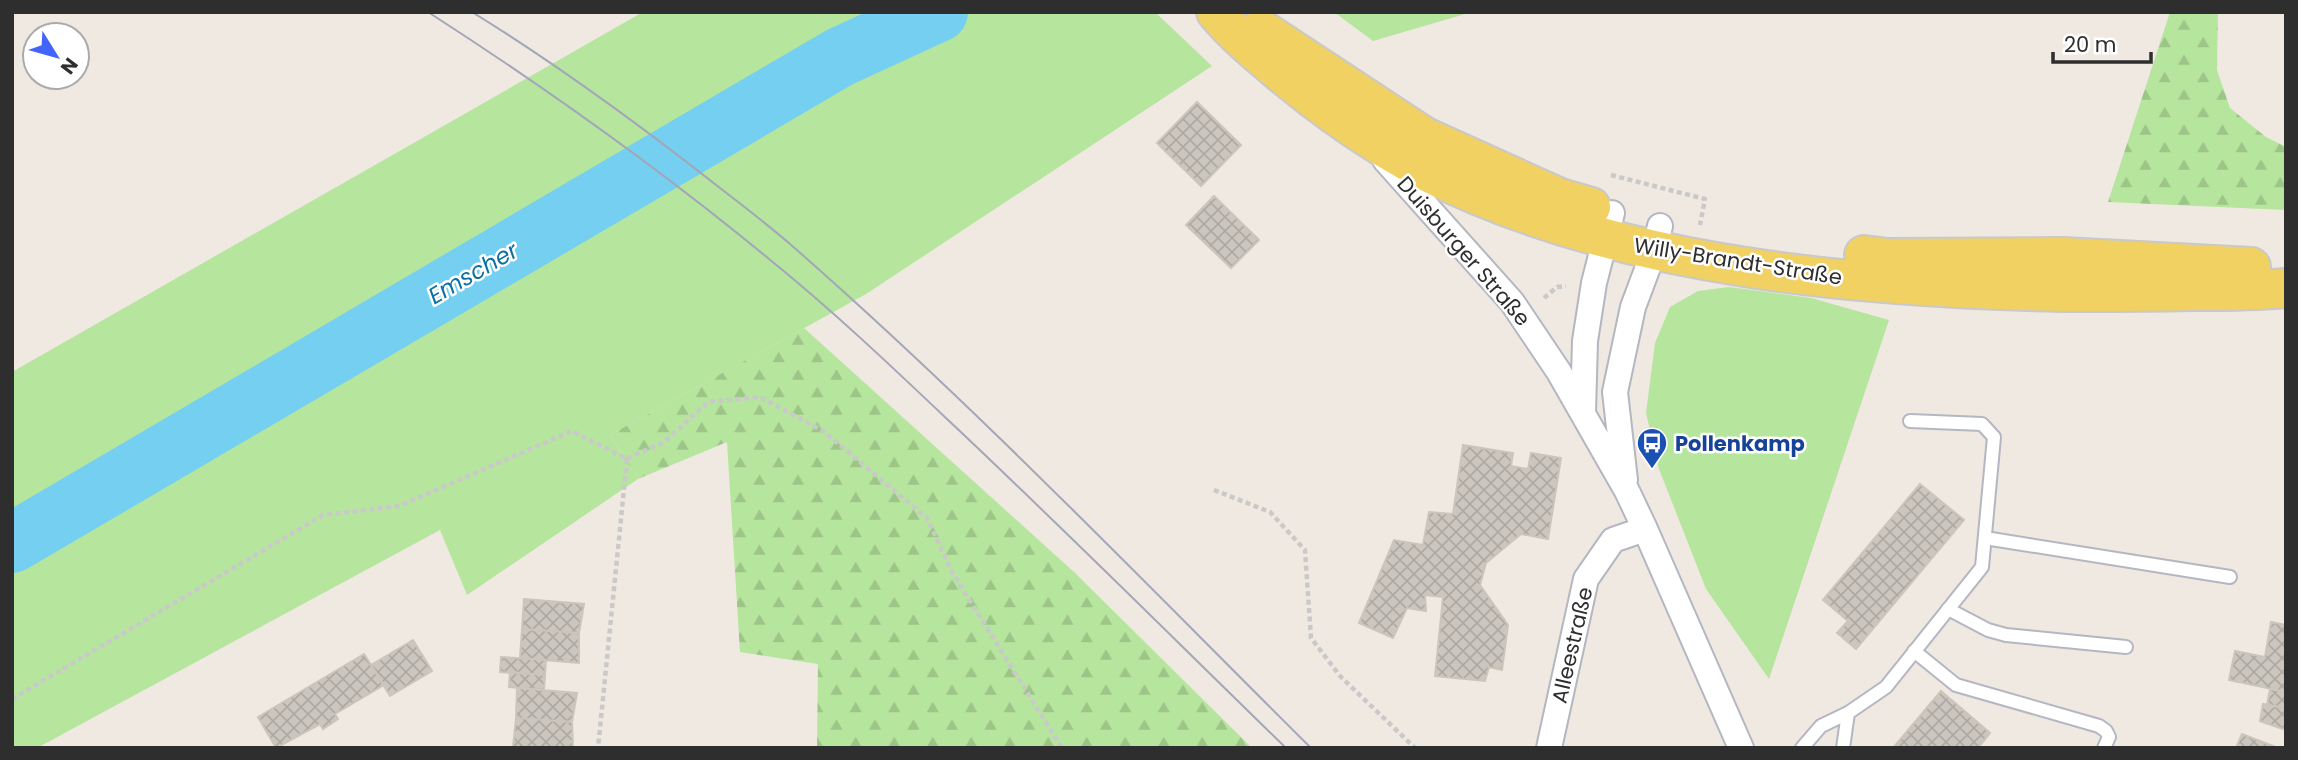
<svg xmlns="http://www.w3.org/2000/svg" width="2298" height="760" font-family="Poppins,sans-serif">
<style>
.grass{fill:#b6e59e}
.forest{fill:url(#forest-firs)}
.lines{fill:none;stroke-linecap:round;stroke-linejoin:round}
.river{stroke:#75cff0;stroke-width:60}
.building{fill:url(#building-cross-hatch);stroke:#cbc5ba;stroke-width:2}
.service-casing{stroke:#b4b7c1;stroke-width:16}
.minor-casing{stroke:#b4b7c1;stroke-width:28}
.primary-casing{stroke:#c9c9c9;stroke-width:42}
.path{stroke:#c9c9c9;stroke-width:4.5;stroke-dasharray:5 3.5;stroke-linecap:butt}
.service{stroke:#fff;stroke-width:12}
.minor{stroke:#fff;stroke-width:24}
.primary{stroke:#f2d163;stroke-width:38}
.tram{stroke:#a3a6b8;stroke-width:2}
.labels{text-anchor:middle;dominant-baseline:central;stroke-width:5;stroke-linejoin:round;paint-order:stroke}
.street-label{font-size:21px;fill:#2e2e2e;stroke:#fff}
.transit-label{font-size:21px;font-weight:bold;fill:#164399;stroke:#fff;text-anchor:start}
.water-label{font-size:23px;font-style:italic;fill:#0d6fa3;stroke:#fff}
</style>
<defs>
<pattern id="forest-firs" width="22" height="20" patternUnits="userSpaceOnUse" patternTransform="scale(1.75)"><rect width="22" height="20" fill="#b6e59e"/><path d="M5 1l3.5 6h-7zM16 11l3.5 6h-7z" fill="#9dc588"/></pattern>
<pattern id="building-cross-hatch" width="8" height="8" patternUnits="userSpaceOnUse" patternTransform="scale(1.75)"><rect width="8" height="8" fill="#cbc7bf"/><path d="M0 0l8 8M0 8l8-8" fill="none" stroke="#afaba4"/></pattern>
</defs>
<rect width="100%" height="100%" fill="#efe9e1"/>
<path class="grass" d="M643,12h512l57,54 -346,228 -256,141 28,44 -171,116 -27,-65 -403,218h-25v-376z
M1334,12h138l-99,29z
M1729,287l82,11 78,22 -120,359 -63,-90 -47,-120 -13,-56 9,-70 15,-36 28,-16z"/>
<path class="forest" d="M2170,12h48l-1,58 13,38 36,29 20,10v63l-178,-8z
M804,328l270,244 178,176h-435l1,-84 -78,-12 -13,-210 -89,37 -28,-44z"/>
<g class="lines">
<path class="river" d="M12,543l828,-486 98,-45"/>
</g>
<path class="building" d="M1197,102l44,43 -40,41 -44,-43z
M1214,196l45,44 -28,28 -45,-43z
M1463,445l50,8 -2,13 17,3 3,-16 30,5 -13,81 -27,-5 -35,29 -6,22 28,40 -6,45 -13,-3 -4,14 -50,-5 8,-79 -18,-2 1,16 -19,-3 -14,30 -34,-15 35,-83 29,5 6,-33 24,2z
M1920,484l44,36 -108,129 -19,-16 11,-12 -25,-21z
M524,599l60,5 -5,29 -57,-4z
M2271,622l15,3v67l-57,-12 6,-29 30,6z
M522,629l57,4v30l-59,-5z
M413,640l19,31 -42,25 -19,-31z
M364,654l20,31 -49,29 3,5 -15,10 -3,-5 -44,24 -18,-31z
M501,657l45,3 -1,15 -45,-3z
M510,672l35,3 -1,15 -35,-3z
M517,688l60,5 -5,29 -56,-4z
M2270,689l16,3v16l-19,-3z
M1941,691l49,42 -12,15h-85z
M2263,704l23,4v22l-26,-9z
M516,718l56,4 1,26 -60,-1z
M2242,734l36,14h-42z"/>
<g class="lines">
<g class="service-casing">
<path id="service" d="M1985,538l245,39
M1948,609l40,21 18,5 120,12
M1914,651l42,34 143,41 7,5 3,6 -5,11
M1802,748l19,-22 27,-13 38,-26 96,-120 12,-130 -12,-13 -72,-3
M1843,748l5,-35"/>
</g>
<g class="minor-casing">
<path id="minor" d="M1385,160l127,142 47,70 68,119 18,38 96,219
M1583,412l2,-71 9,-58 18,-70
M1625,480l-10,-88 18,-85 21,-56 6,-25
M1549,748l37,-169 27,-39 32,-11"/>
</g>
<g class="primary-casing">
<path id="primary" d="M1216,12c21,25 46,45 71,66 57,47 121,89 190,117 169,71 369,90 551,96 55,2 110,1 166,0 31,0 61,0 92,-3
M1261,29l164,108 135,61 31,9
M1864,255l23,3 176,-1 188,10"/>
</g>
<path class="path" d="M1611,175l94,24 -5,26
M1544,298l13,-11 9,-1
M627,458l36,-15 45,-41 52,-5 63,34 104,87 25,54 110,176
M1214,490l56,22 35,38 6,88 29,38 75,72
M12,699l311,-184 76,-9 173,-75 55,28 -29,289"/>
<use href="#service" class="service"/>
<use href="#minor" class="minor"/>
<use href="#primary" class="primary"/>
<path class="tram" d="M428,12c118,76 233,158 341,247 62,50 120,105 178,160 115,108 226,219 339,329
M472,12c86,53 168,113 248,176 23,18 47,36 70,56 182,159 350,334 521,504"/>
</g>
<defs>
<g id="bus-pin" transform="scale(1.575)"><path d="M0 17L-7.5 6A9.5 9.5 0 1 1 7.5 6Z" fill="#1a4fb4" stroke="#fff"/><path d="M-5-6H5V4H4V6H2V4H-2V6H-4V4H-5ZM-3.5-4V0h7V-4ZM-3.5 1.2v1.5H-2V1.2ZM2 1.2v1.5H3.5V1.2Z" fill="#fff"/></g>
</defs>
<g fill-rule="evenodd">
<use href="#bus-pin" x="1652" y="443"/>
</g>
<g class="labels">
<g class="street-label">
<text transform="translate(1464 251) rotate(49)">Duisburger Straße</text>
<text transform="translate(1738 261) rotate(9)">Willy-Brandt-Straße</text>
<text transform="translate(1572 645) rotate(-77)">Alleestraße</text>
</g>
<g class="transit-label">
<text x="1675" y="443">Pollenkamp</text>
</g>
<g class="water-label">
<text transform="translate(473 273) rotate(-30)">Emscher</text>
</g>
</g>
<rect width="2298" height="760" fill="none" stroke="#2e2e2e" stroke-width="28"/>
<g transform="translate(56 56) rotate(127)"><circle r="33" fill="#ffffff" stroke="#ababab" stroke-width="2"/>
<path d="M0-5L12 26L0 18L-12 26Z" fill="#4264fb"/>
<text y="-10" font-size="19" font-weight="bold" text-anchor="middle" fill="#2e2e2e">N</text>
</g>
<path d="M2053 52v10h98v-10" fill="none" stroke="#2e2e2e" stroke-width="3.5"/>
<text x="2064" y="52" font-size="21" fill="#2e2e2e" stroke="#ffffff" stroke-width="5" paint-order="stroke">20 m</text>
</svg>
